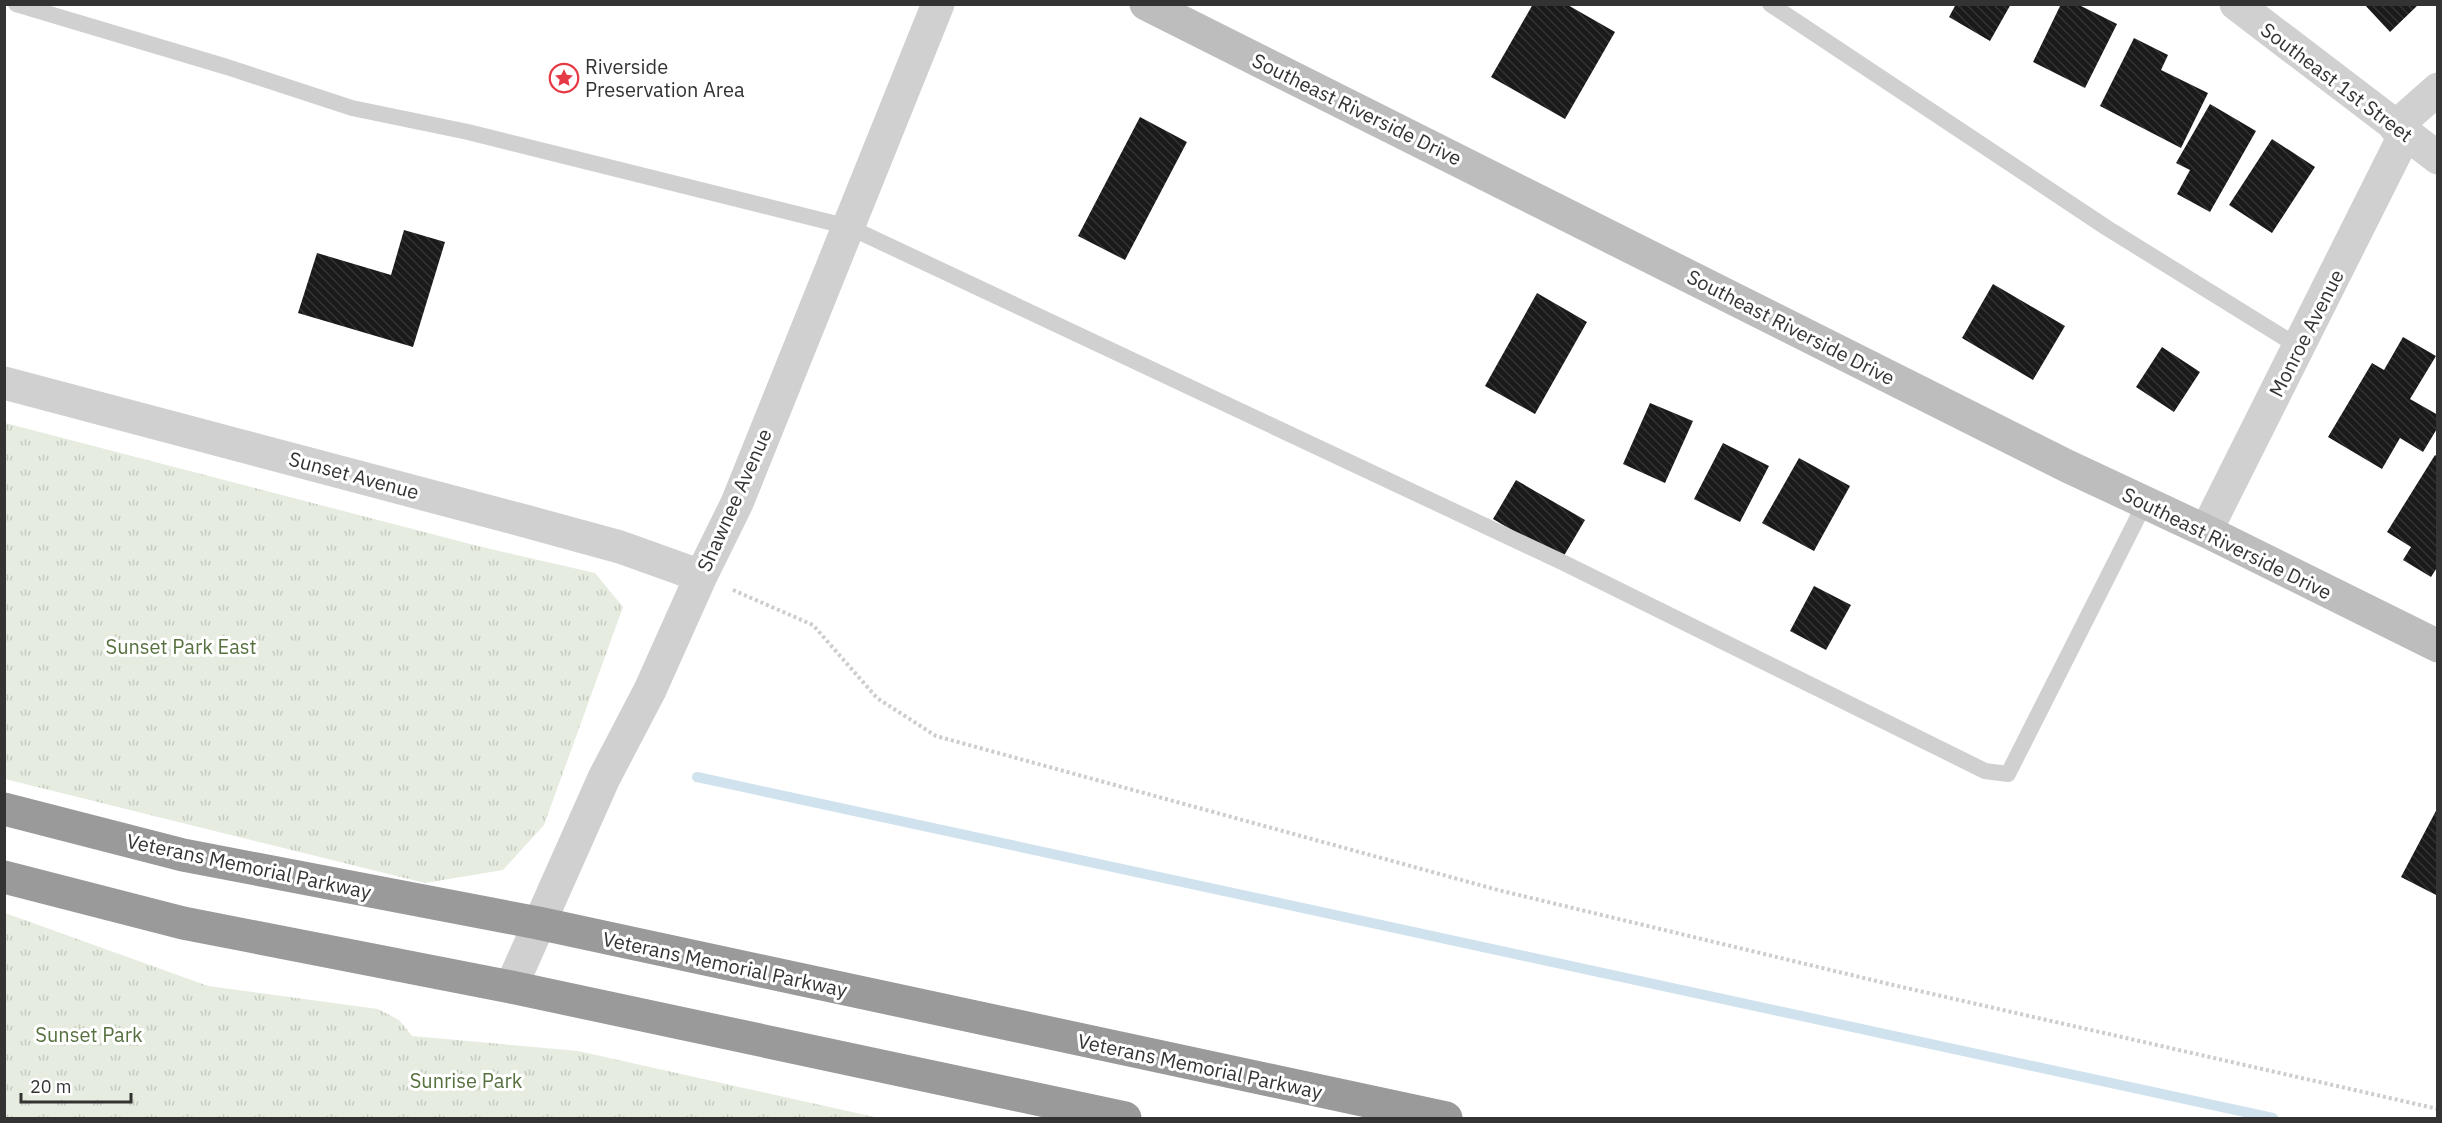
<svg xmlns="http://www.w3.org/2000/svg" width="2442" height="1123" font-family="'IBM Plex Sans',sans-serif">
<style>
.park{fill:url(#park-tufts)}
.lines{fill:none;stroke-linecap:round;stroke-linejoin:round}
.stream{stroke:#cfe2ee;stroke-width:10}
.building{fill:url(#building-back-hatch)}
.path{stroke:#cdcdcd;stroke-width:4;stroke-dasharray:3 3;stroke-linecap:butt}
.lane{stroke:#d0d0d0;stroke-width:16}
.street{stroke:#d0d0d0;stroke-width:33}
.secondary{stroke:#bdbdbd;stroke-width:33}
.highway{stroke:#9a9a9a;stroke-width:33}
.labels{text-anchor:middle;dominant-baseline:central;stroke-width:6;stroke-linejoin:round;paint-order:stroke}
.poi-label{font-size:20px;fill:#333;stroke:#fff;text-anchor:start}
.street-label{font-size:20px;fill:#333;stroke:#fff}
.park-label{font-size:20px;fill:#56703f;stroke:#fff}
</style>
<defs>
<pattern id="park-tufts" width="24" height="20" patternUnits="userSpaceOnUse" patternTransform="scale(1.5)"><rect width="24" height="20" fill="#e6ecdf"/><path d="M3 7l-1-3M5 7V3M7 7l1-3M15 17l-1-3M17 17v-4M19 17l1-3" fill="none" stroke="#c6cbc0"/></pattern>
<pattern id="building-back-hatch" width="6" height="6" patternUnits="userSpaceOnUse" patternTransform="scale(1.5)"><rect width="6" height="6" fill="#1a1a1a"/><path d="M-1 5l2 2M0 0l6 6M5-1l2 2" fill="none" stroke="#333"/></pattern>
</defs>
<rect width="100%" height="100%" fill="#fff"/>
<path class="park" d="M5,423l473,123 117,27 28,34 -79,218 -41,45 -78,13 -420,-104z
M5,913l203,73 170,23 21,11 13,16 166,15 301,67h-874z"/>
<g class="lines">
<path class="stream" d="M697,777l1576,341"/>
</g>
<path class="building" d="M1533,4h33l49,28 -50,87 -74,-42z
M1956,4h55l-21,37 -41,-24z
M2061,4h16l40,20 -32,64 -52,-26z
M2364,4h55l-29,28z
M2134,38l34,17 -7,15 47,23 -27,55 -81,-42z
M2210,104l46,27 -46,81 -33,-18 13,-24 -14,-7z
M1140,117l47,25 -62,118 -47,-24z
M2272,139l43,28 -43,66 -43,-28z
M404,230l41,12 -32,105 -115,-34 19,-60 74,22z
M1993,284l72,42 -32,54 -71,-42z
M1537,293l50,29 -52,92 -50,-28z
M2403,337l33,19 -26,43 28,16v12l-15,25 -23,-14 -18,31 -54,-32 44,-74 12,7z
M2162,347l38,25 -26,40 -38,-25z
M1650,403l43,18 -28,62 -42,-19z
M1723,443l46,23 -29,56 -46,-23z
M2435,455l3,2v109l-7,11 -28,-17 8,-13 -24,-15z
M1799,458l51,28 -36,65 -52,-28z
M1516,480l69,40 -23,39 -69,-40z
M1814,586l37,19 -25,45 -36,-19z
M2438,807v89l-37,-19z"/>
<g class="lines">
<path class="path" d="M733,590l80,35 64,73 59,38 562,154 395,95 545,124"/>
<path class="lane" d="M16,4l211,63 125,41 116,24 381,95 713,335 423,209 23,3 137,-271
M1770,4l337,224 192,119"/>
<path class="street" d="M2236,4l202,154
M2395,127l43,-38
M4,383l521,138 95,26 81,29
M2206,531l199,-397
M511,987l93,-209 46,-88 51,-114 36,-73 201,-499"/>
<path class="secondary" d="M1146,4l921,462 139,65 232,115"/>
<path class="highway" d="M4,809l179,46 355,68 908,195
M4,877l179,46 328,64 614,131"/>
</g>
<defs>
<g id="sight-ring" transform="scale(1.5)"><circle r="9.5" fill="#fff" stroke="#e63946" stroke-width="1.5"/><path d="M0-6L1.8-2.2L6-1.7L2.9 1.2L3.7 5.4L0 3.3L-3.7 5.4L-2.9 1.2L-6-1.7L-1.8-2.2Z" fill="#e63946"/></g>
</defs>
<g fill-rule="evenodd">
<use href="#sight-ring" x="564" y="78"/>
</g>
<g class="labels">
<g class="poi-label">
<text x="585" y="66">Riverside<tspan x="585" dy="23">Preservation Area</tspan></text>
</g>
<g class="street-label">
<text transform="translate(2337 82) rotate(37)">Southeast 1st Street</text>
<text transform="translate(1357 109) rotate(26)">Southeast Riverside Drive</text>
<text transform="translate(1791 327) rotate(27)">Southeast Riverside Drive</text>
<text transform="translate(2306 333) rotate(-63)">Monroe Avenue</text>
<text transform="translate(354 475) rotate(15)">Sunset Avenue</text>
<text transform="translate(734 500) rotate(-66)">Shawnee Avenue</text>
<text transform="translate(2227 543) rotate(26)">Southeast Riverside Drive</text>
<text transform="translate(249 866) rotate(12)">Veterans Memorial Parkway</text>
<text transform="translate(725 964) rotate(12)">Veterans Memorial Parkway</text>
<text transform="translate(1200 1066) rotate(12)">Veterans Memorial Parkway</text>
</g>
<g class="park-label">
<text x="181" y="646">Sunset Park East</text>
<text x="89" y="1034">Sunset Park</text>
<text x="466" y="1080">Sunrise Park</text>
</g>
</g>
<rect width="2442" height="1123" fill="none" stroke="#333333" stroke-width="12"/>
<path d="M21 1093v9h110v-9" fill="none" stroke="#333333" stroke-width="3"/>
<text x="30" y="1093" font-size="18" fill="#333333" stroke="#ffffff" stroke-width="4.5" paint-order="stroke">20 m</text>
</svg>
